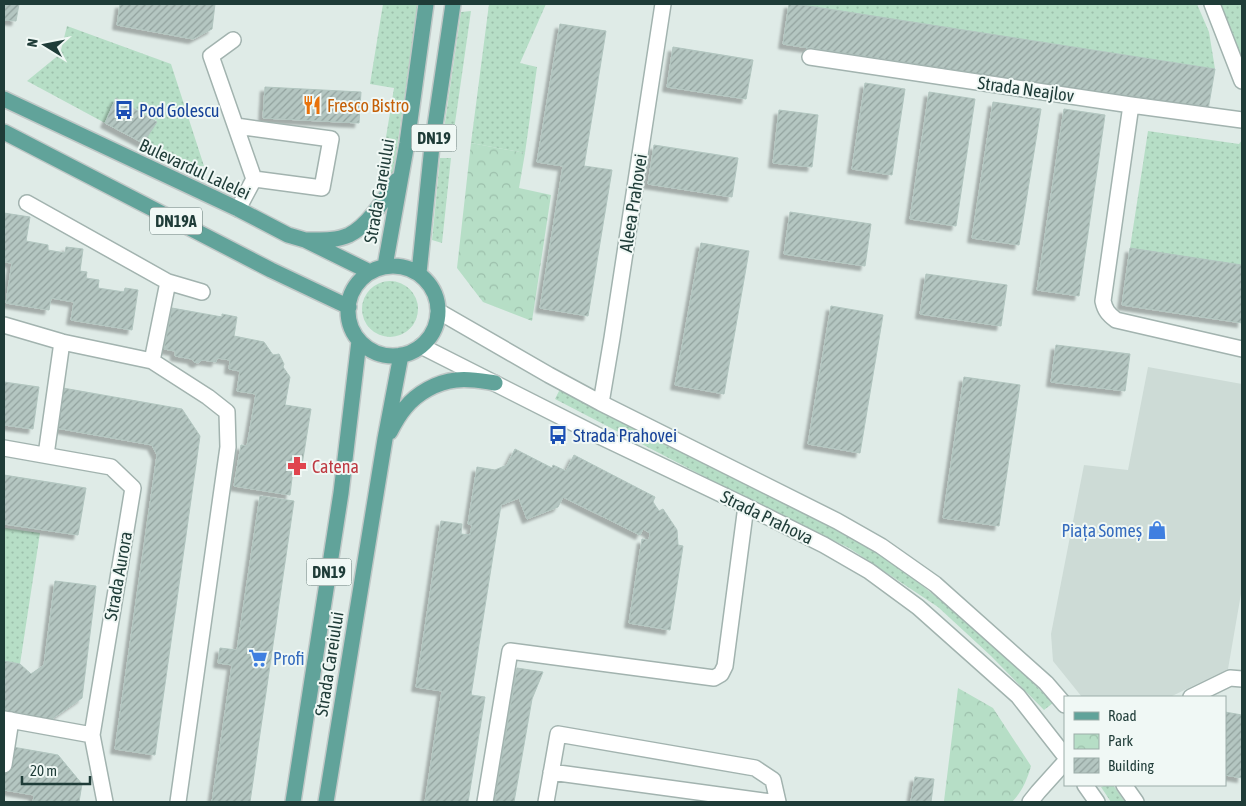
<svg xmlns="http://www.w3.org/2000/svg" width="1246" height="806" font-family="'Asap Condensed',sans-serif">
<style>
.built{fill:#cddbd6}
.grass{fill:url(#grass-dots)}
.park{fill:url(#park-crowns)}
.building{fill:url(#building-hatch);stroke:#b1c5bf;filter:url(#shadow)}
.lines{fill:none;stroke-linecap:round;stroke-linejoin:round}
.minor-casing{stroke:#a2b3af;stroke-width:18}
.major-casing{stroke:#c0c8c7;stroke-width:18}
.minor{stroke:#fff;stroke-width:15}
.major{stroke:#61a39a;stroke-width:15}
.labels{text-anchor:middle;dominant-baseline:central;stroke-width:4;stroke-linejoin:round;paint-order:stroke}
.shield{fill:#f0f8f5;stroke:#5e7471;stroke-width:1}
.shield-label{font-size:16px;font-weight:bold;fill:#1f3c38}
.street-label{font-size:18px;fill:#1f3c38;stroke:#f0f8f5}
.food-label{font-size:18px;fill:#c56008;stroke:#f0f8f5;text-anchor:start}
.transit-label{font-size:18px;fill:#164399;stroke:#f0f8f5;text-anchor:start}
.health-label{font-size:18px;fill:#be3a42;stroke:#f0f8f5;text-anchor:start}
.shop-label{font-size:18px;fill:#366cbe;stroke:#f0f8f5;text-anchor:end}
</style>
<defs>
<pattern id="grass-dots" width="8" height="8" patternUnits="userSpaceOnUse" patternTransform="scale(1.25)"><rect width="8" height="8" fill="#b6dec6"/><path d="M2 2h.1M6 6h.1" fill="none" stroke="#9cbfab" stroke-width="1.8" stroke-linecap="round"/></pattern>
<pattern id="park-crowns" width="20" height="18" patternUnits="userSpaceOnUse" patternTransform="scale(1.25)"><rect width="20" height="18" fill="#b6dec6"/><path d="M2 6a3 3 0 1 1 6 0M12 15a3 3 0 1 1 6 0" fill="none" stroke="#9cbfab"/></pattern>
<pattern id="building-hatch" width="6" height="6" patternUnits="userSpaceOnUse" patternTransform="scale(1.25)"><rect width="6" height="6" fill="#b4c6c1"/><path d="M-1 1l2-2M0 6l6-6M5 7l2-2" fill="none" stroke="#92a29e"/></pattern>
<filter id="shadow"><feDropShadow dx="-4.5" dy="4.5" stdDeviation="1" flood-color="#0004"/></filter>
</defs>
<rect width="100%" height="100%" fill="#dfebe7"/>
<path class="built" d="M1148,367l94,17v204l-14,81 -58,28h-88l-29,-36 -2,-27 33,-169 44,5z"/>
<path class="grass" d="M383,4h35l-26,178 -13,-2 15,-92 -24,-4z
M489,4h57l-26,59 17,4 -12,86 -54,-10z
M796,4h401l12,28 6,37z
M1212,4h30v77z
M471,11l-18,126 -10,-1 18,-124z
M67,26l104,38 33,102h-11l-50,-23 14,-22 -41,-23 -11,25 -78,-42 33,-27z
M1148,131l91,13 3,-4v125l-112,-17z
M440,158h11l-9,85 -10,-3z
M362 309a28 28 0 1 1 56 0a28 28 0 1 1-56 0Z
M560,389l314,158 116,93 63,63 -9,7 -53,-54 -53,-49 -89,-59 -84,-40 -210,-109z
M4,528l36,5 -20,131 -16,-3z
M1107,785h6l12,17h-14l-10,-15z"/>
<path class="park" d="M471,143l54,10 -6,35 32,7 -19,126 -49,-19 -26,-34z
M958,688l35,20 38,58c-4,14 -9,26 -19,36h-62l-6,-1z"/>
<path class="building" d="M4,4h15l-3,17 -12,-1z
M120,4h95l-3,25 -19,10 -76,-14z
M789,4h7l419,65 -7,41 -425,-66z
M560,24l46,7 -22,135 28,4 -24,146 -48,-8 23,-142 -26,-4z
M673,47l80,13 -7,39 -79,-12z
M865,83l40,6 -13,86 -40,-6z
M265,87l96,5 -2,31 -96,-5z
M929,92l46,7 -19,127 -46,-7z
M116,98l41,24 -14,21 -38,-20z
M993,102l48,7 -22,136 -47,-7z
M1064,109l41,6 -26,181 -42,-6z
M779,110l39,5 -6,52 -39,-4z
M654,145l84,13 -6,39 -84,-13z
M790,212l81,12 -6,42 -81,-12z
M4,213l26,4 -4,24 22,4v5l17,3 1,-6 17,2 -3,22 7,1 -1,6 13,2 -1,8 26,4 1,-4 13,2 -6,40 -61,-10 3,-18 -23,-4 -2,12 -43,-7 6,-40 -8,-1z
M701,243l48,8 -25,143 -49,-9z
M1130,248l112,17v58l-120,-18z
M926,274l81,11 -6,41 -81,-12z
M831,306l52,9 -23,138 -52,-9z
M172,308l50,9v-3l15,3 -3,19 30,6 9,13 6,-1 5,10 -1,3 7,10 -5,28 26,4 -10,62 -8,-1 -3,25 -56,-9 7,-41 6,1 9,-52 -19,-3 3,-20 -11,-2 1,-9 -13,-2 -1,4 -14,-2 -4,3 -4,-1 -2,-3 -17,-3v-5l-11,-2z
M1056,345l74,9 -5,37 -74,-9z
M964,377l56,8 -21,141 -56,-8z
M4,382l35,5 -6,42 -29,-4z
M63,388l119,21 18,27 -45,319 -40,-6 42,-294 -5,-10 -96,-17z
M515,449l37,19 1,-3 13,6 8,-16 81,42 -2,5 6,9 4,-2 14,21 1,15 5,1 -13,84 -41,-7 13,-84 7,1 1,-7 -7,-4 -3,6 -77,-38 -5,10 -31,12 -8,-21 -18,7 -30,190 14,2 -17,105h-43l17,-111 -26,-4 25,-166 21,3 -1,10 9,1 2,-10 -4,-1 9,-57 18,3 12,-5z
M4,475l82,13 -8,47 -74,-11z
M260,496l34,5 -44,301h-38l20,-137 -14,-2 2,-15 17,2z
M55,581l41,5 -14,112 -33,23 -45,-8v-52l16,3 11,10 13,-9z
M517,668l26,4 -11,27 -18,103h-20z
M1225,712l17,3v63l-17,-3v-31l1,1 1,-5 -2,-1z
M7,746l51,9 24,29 -3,18h-46l1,-7 -30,-5v-24z
M915,777l19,2 -3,23 -20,-1z"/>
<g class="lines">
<g class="minor-casing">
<path id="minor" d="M1212,4l30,77
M233,40l-22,16 43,123 -16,30
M810,57l321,48 111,15
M1131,105l-28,196c2,9 5,13 13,19l126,29
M236,126l95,13 -9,49 -68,-9
M27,203l141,79 34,10
M438,311l111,64 52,28 236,118 44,25 54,38 111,99 19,22
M4,325l58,17 90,19 56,36 19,15 1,35 -50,355
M421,346l174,88 151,72 78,39 45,26 49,36 100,89 47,60
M152,361l16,-79
M601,403l11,-65 51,-334
M4,448l107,19 22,21 -41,247 13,67
M46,455l16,-113
M1191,697l39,-19 12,1
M4,719l88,16
M4,765l7,-45
M551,772l220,30
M1085,785l12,17
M1124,785l12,17
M485,802l25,-151 204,27 7,-4 4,-8 21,-160
M546,802l12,-68 197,34 18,12 5,22
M1030,802l8,-10 27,-30"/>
</g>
<g class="major-casing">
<path id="major" d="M4,99l234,110 50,26 17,5 65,32
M4,132l267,138 78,37
M306,240c14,0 30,1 43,-5 20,-10 36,-37 48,-55
M385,266l22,-123 19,-139
M348 311a45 45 0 1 1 90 0a45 45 0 1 1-90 0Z
M419,273l13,-127 21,-142
M390,432c4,-8 9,-17 15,-24 12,-15 32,-26 51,-28 13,-2 26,1 39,3
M293,802l48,-309 18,-152
M326,802l59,-363 16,-84"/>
</g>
<use href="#minor" class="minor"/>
<use href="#major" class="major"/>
</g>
<defs>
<g id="restaurant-bare" transform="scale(1.5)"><path d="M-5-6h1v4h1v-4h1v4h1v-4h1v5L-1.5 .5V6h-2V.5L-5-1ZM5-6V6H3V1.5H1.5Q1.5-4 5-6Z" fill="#e8710a" stroke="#f0f8f5" stroke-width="2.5" paint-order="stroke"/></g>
<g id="bus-bare" transform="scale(1.5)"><path d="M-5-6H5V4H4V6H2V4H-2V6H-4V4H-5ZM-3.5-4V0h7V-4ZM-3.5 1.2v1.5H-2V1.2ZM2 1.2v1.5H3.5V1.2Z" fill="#1a4fb4" stroke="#f0f8f5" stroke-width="2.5" paint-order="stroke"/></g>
<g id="pharmacy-bare" transform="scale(1.5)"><path d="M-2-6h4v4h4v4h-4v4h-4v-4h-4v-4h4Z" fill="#e0444e" stroke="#f0f8f5" stroke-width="2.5" paint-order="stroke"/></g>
<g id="shop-bare" transform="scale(1.5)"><path d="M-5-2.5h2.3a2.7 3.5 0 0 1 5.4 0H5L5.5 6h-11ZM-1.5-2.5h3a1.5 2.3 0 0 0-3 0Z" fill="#3f7fe0" stroke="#f0f8f5" stroke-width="2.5" paint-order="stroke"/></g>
<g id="supermarket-bare" transform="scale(1.5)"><path d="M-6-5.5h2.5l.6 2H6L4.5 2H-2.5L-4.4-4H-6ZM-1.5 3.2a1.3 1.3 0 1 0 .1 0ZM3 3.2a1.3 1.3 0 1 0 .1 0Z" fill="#3f7fe0" stroke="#f0f8f5" stroke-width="2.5" paint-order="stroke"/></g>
</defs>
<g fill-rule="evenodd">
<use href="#restaurant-bare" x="312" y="105"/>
<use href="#bus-bare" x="124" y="110"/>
<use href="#bus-bare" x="558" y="435"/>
<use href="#pharmacy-bare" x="297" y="466"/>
<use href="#shop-bare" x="1157" y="530"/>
<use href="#supermarket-bare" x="258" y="658"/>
</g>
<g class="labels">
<g class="shield">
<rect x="411.5" y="124.5" width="45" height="27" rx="4"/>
<rect x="150" y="207.5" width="52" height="27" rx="4"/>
<rect x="306.5" y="558.5" width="45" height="27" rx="4"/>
</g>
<g class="shield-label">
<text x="434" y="138">DN19</text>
<text x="176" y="221">DN19A</text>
<text x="329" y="572">DN19</text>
</g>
<g class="street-label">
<text transform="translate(1026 89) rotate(8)">Strada Neajlov</text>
<text transform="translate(195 169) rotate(25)">Bulevardul Lalelei</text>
<text transform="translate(379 191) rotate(-80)">Strada Careiului</text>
<text transform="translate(633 203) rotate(-81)">Aleea Prahovei</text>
<text transform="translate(767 517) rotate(26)">Strada Prahova</text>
<text transform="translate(118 576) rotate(-80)">Strada Aurora</text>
<text transform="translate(329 664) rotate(-81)">Strada Careiului</text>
</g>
<g class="food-label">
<text x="327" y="105">Fresco Bistro</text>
</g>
<g class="transit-label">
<text x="139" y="110">Pod Golescu</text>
<text x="573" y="435">Strada Prahovei</text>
</g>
<g class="health-label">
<text x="312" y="466">Catena</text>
</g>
<g class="shop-label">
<text x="1142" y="530">Piața Someș</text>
<text x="273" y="658" text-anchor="start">Profi</text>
</g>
</g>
<rect width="1246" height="806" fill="none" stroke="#1f3c38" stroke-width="10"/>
<rect x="1064" y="696" width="162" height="90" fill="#f0f8f5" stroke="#9cada9"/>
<rect x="1074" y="712" width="25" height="8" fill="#61a39a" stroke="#9cada9"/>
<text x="1108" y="721" font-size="15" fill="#1f3c38">Road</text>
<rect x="1074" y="734" width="25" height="15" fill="url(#park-crowns)" stroke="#9cada9"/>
<text x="1108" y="746" font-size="15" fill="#1f3c38">Park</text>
<rect x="1074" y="758" width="25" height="15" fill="url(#building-hatch)" stroke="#9cada9"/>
<text x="1108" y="771" font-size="15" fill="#1f3c38">Building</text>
<g transform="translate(45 45) rotate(280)" stroke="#f0f8f5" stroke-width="4" paint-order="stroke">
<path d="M0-4L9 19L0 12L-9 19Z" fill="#1f3c38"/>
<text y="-8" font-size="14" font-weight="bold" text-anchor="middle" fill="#1f3c38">N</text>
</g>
<path d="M22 776v8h68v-8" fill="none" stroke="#1f3c38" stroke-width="2.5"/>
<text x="30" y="776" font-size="15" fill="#1f3c38" stroke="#f0f8f5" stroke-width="4" paint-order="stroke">20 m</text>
</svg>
